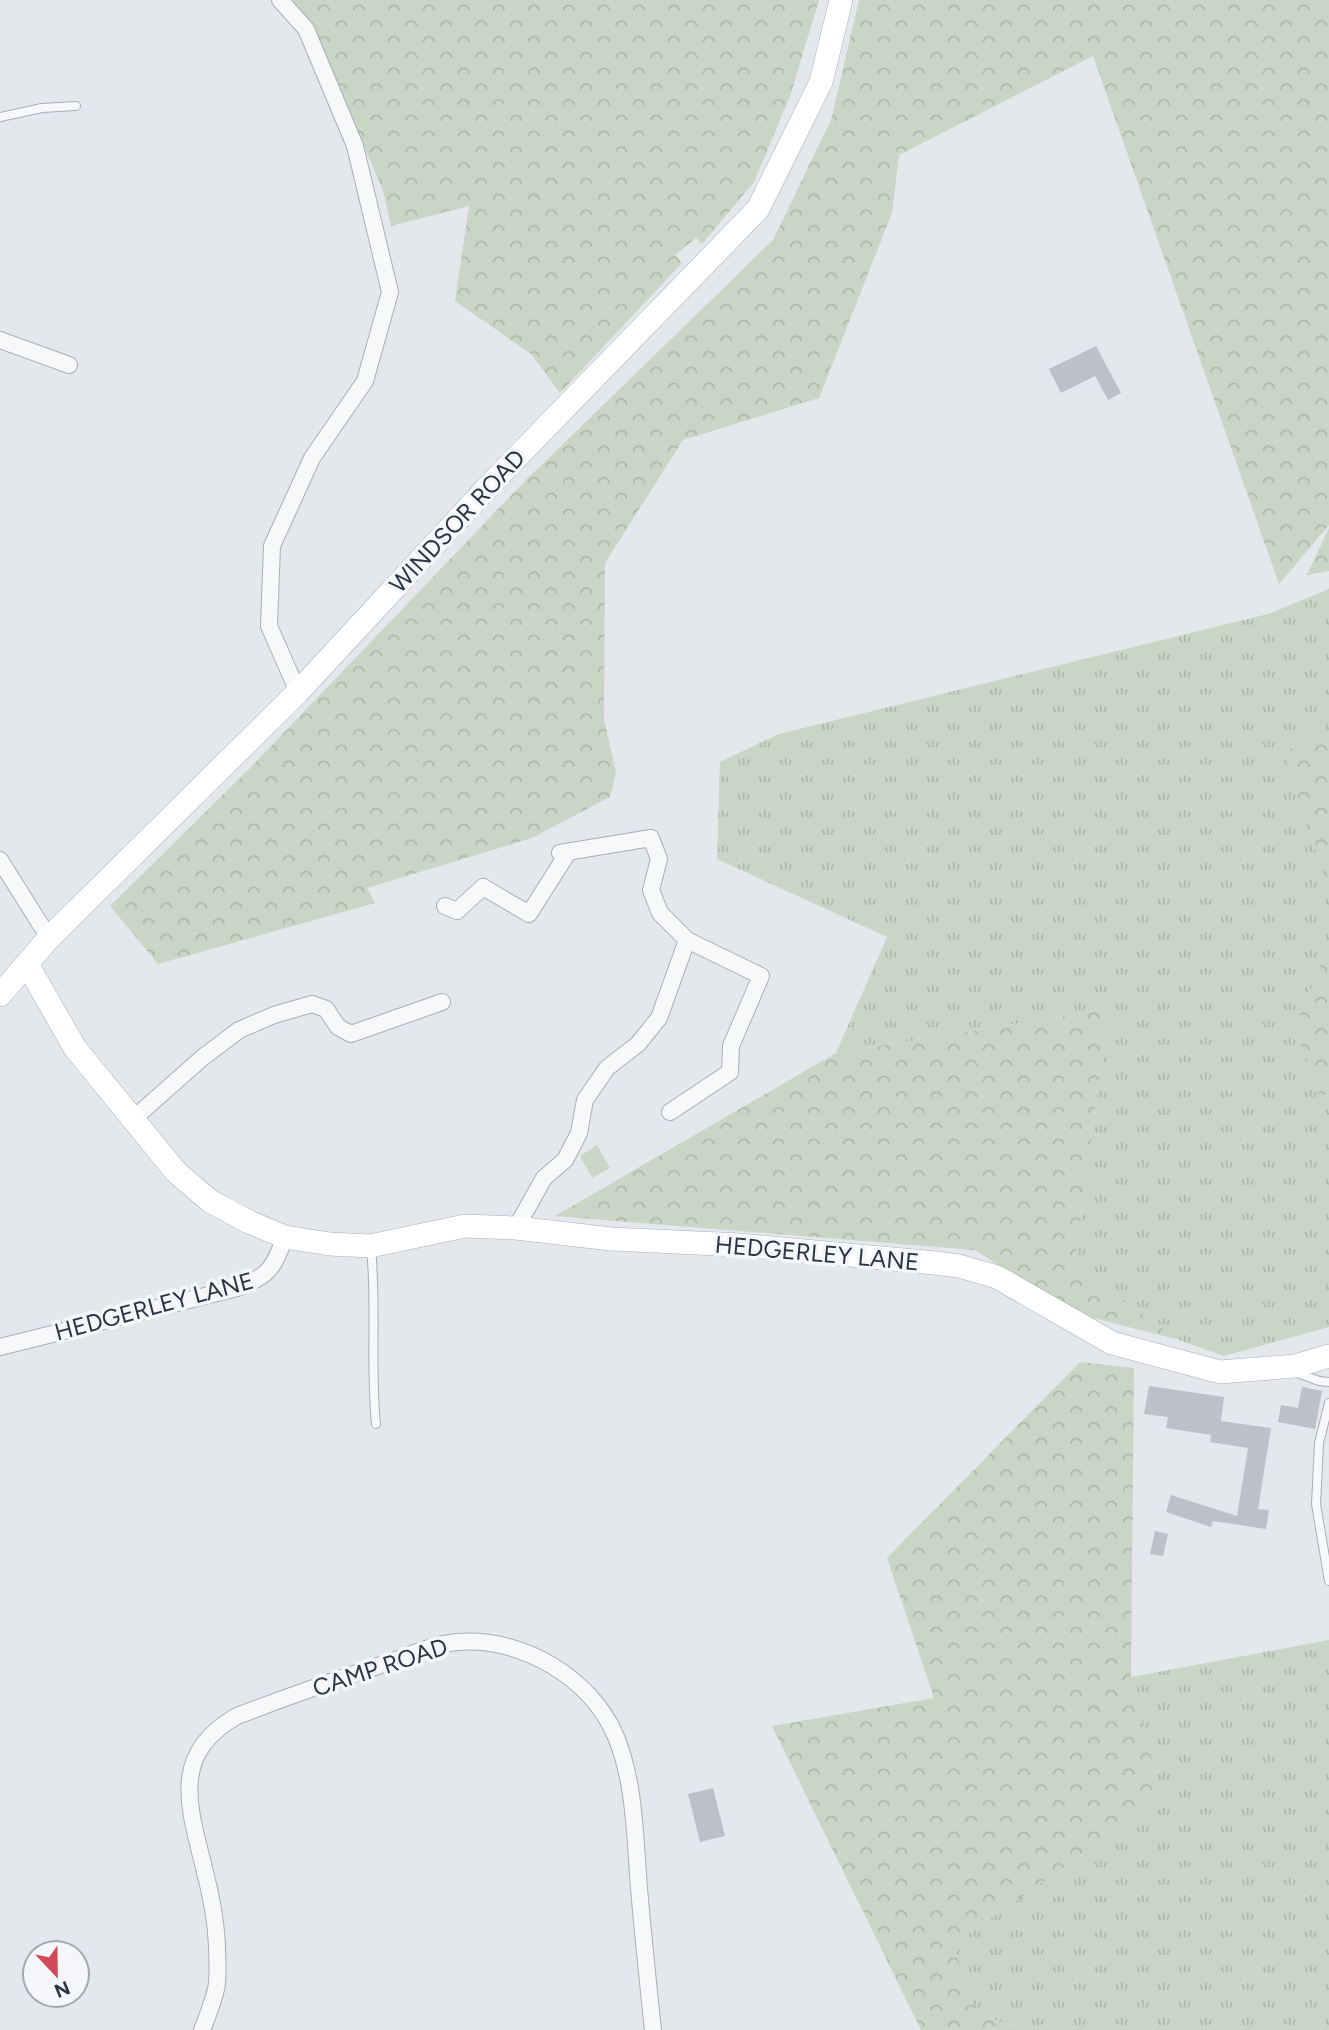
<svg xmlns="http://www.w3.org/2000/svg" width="1329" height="2030" font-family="Figtree,sans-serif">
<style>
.grass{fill:url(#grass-tufts)}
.forest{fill:url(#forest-crowns)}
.park{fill:#c9d6c5}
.building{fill:#bbc0ca}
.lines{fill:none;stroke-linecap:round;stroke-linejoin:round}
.lane-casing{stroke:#a9aeb7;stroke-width:10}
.street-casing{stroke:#a9aeb7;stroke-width:18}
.secondary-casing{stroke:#a9aeb7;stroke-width:24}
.lane{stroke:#f7f8fa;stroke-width:8}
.street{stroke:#f7f8fa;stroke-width:16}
.secondary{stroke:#fff;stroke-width:23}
.labels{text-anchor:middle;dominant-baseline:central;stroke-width:7;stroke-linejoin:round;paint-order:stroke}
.street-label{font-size:24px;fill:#2b3445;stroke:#f4f6f9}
</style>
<defs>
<pattern id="grass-tufts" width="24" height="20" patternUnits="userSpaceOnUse" patternTransform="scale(1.75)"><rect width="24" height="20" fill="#c9d6c5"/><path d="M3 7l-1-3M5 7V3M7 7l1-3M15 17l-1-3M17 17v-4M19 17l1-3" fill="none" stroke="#adb8ab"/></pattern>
<pattern id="forest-crowns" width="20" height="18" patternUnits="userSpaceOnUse" patternTransform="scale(1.75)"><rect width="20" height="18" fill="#c9d6c5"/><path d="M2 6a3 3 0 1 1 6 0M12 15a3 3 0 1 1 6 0" fill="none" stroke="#adb8ab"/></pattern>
</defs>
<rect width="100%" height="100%" fill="#e4e7ec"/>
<path class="grass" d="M1329,589v738l-105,29 -48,-17 -101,-76 33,-254 -272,44 51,-116 -170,-78 3,-97 59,-28 489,-120z
M1329,1640v390h-308l-44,-17 -25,-68 210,-146 -31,-122z"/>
<path class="forest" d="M272,0h547l-29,96 -36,86 -52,62 -6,-6 -21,17 7,8 -122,130 -29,-39 -76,-53 14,-95 -78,20 -8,-36 -63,-144z
M859,0h470v525l-50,59 -186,-528 -194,99 -7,58 -73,185 -136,42 -78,123 -1,156 12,54 -6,24 -78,41 -165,50 8,15 -217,61 -48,-58 141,-139 275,-287 247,-240 58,-120z
M1329,528v43l-22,4z
M1329,730v163l-46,-141z
M1329,943v148l-9,7 -25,-70z
M1108,1009l-33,254 101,76 -103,-26 -98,-63 -420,-34 281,-163z
M1080,1362l54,6 -3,309 31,122 -209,146 24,68 44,17h-100l-149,-304 162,-28 -47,-140z"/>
<path class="park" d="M597,1145l13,23 -18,10 -12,-22z"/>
<path class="building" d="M1096,346l25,47 -13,7 -13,-24 -34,17 -12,-24z
M1149,1386l75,11 -3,24 50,7 -13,81 11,1 -3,19 -53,-8 -2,6 -45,-15 5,-17 66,21 11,-68 -38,-6 1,-7 -45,-7 2,-11 -24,-3z
M1302,1387l20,4 -7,38 -37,-7 3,-17 17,3z
M1155,1531l13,3 -5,22 -13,-2z
M713,1788l12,48 -25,6 -12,-48z"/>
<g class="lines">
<g class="lane-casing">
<path id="lane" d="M0,117l42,-9 34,-2
M371,1248c6,59 -1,118 5,176
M1295,1372l24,9 10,1
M1329,1403l-10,40 -3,61 13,77"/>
</g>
<g class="street-casing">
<path id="street" d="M280,0l26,29 49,117 35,146 -25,89 -53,77 -40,88 -3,80 29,66
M0,340l69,25
M560,853l91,-15 8,21 -8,31 9,23 27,27 74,36 -30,70 -1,26 -60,40
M0,860l49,78
M445,906l12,5 26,-24 46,27 40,-63
M132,1120l70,-62 37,-28 35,-15 38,-11 14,5 12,18 13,7 91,-32
M516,1228l28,-50 21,-18 14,-27 6,-33 22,-32 31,-24 21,-26 28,-78
M0,1347l237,-59c32,-12 36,-19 48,-51
M202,2030c5,-13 11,-27 14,-41 3,-13 1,-30 1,-43 -1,-24 -6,-51 -12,-74 -15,-63 -37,-117 32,-156 50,-19 100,-37 150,-53 23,-8 46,-19 71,-21 63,-5 133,35 158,95 19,46 19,101 23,151 4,47 9,95 14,142"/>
</g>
<g class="secondary-casing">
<path id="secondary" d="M27,964l48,84 101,124 34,29 39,21 36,15 45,7 40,2 95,-20 51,2 95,11 129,6 195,18 24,3 38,11 115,66 108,29 75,-6 34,-10
M0,995l49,-57 249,-246 188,-203 272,-280 63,-127 20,-82"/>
</g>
<use href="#lane" class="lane"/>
<use href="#street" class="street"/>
<use href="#secondary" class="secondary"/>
</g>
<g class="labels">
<g class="street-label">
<text transform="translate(457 521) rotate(-47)">WINDSOR ROAD</text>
<text transform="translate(817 1253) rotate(5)">HEDGERLEY LANE</text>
<text transform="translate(154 1306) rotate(-15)">HEDGERLEY LANE</text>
<text transform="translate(380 1667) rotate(-18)">CAMP ROAD</text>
</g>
</g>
<g transform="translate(56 1974) rotate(158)"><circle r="33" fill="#f4f6f9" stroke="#a4a8b1" stroke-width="2"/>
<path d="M0-5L12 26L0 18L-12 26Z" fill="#d1495b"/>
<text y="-10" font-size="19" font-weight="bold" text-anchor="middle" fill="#2b3445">N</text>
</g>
</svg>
